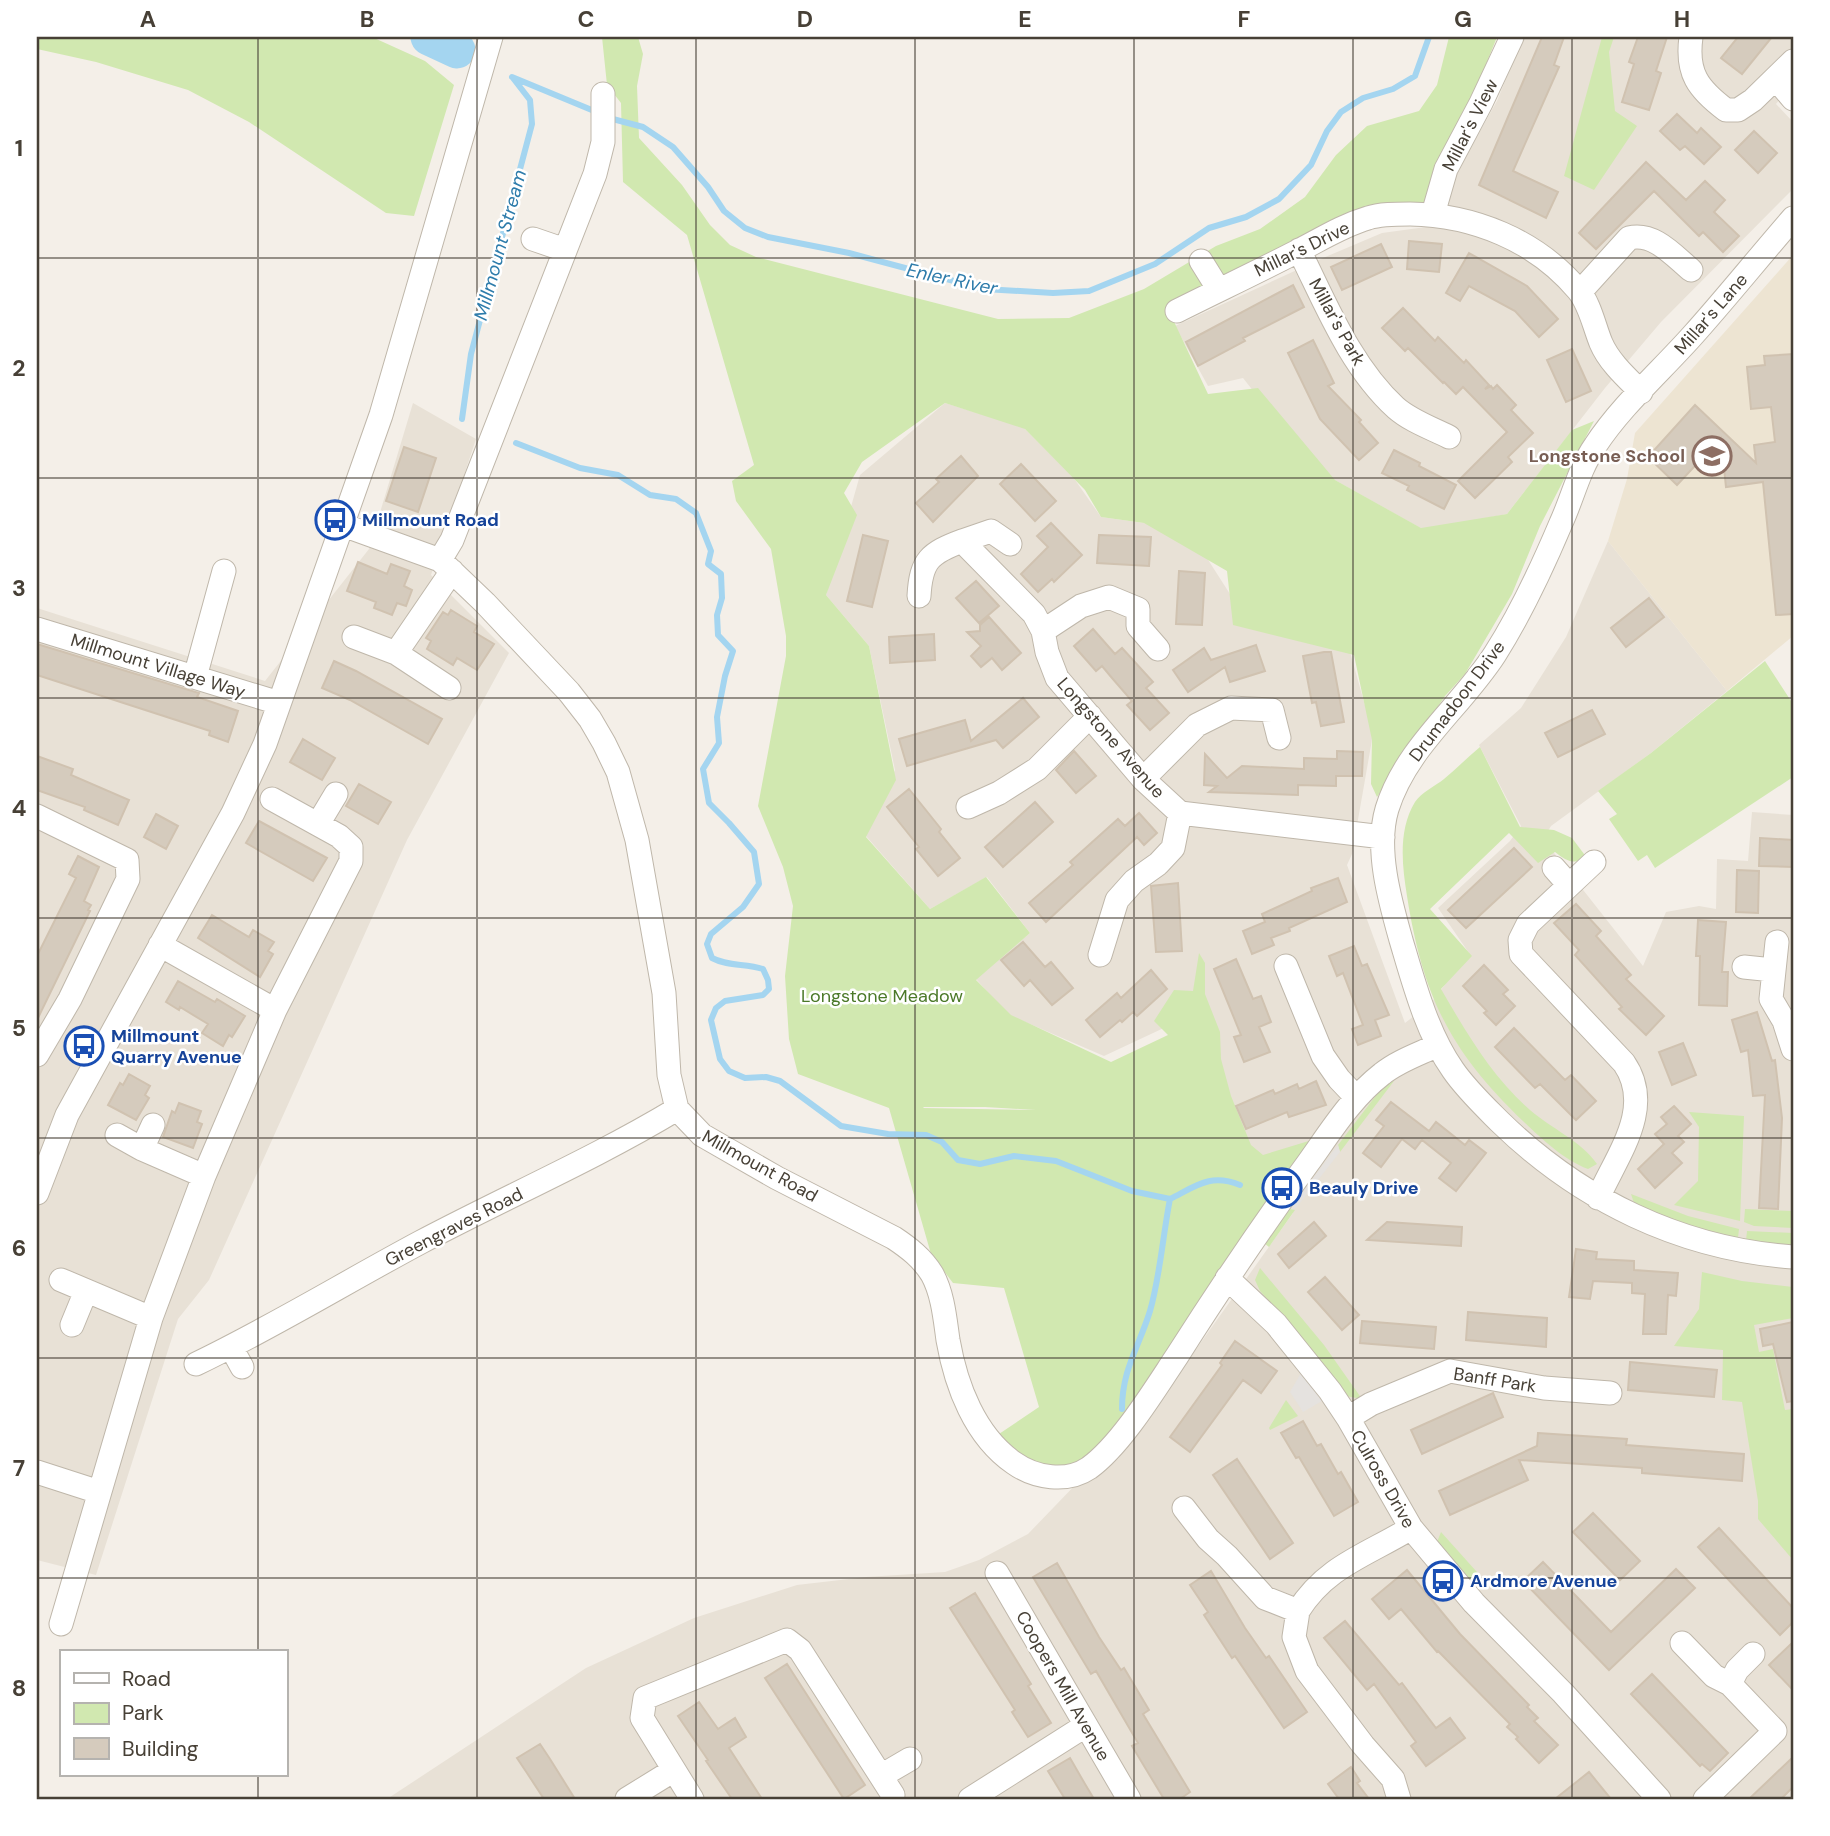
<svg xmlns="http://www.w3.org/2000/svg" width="1830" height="1836" font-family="'DM Sans',sans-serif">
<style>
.residential{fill:#e8e1d6}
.education{fill:#ede4d2}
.green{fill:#d1e8b0;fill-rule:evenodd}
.parking{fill:#e5e2df}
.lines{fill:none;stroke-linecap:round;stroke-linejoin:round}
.stream{stroke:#a4d5f0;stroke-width:6}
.river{stroke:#a4d5f0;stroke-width:37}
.building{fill:#d5cbbd;stroke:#d0c2b0;stroke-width:2}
.minor-casing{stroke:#bfb7aa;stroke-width:25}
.minor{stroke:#fff;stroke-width:23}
.grid{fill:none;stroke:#474036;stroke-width:2;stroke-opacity:0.55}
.labels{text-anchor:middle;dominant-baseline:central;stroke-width:5;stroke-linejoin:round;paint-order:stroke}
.street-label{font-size:18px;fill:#474036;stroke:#fff}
.education-label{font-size:18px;font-weight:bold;fill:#785e54;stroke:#fff;text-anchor:end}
.transit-label{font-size:18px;font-weight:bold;fill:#164399;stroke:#fff;text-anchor:start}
.park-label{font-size:18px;fill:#4b7929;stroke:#fff}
.water-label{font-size:19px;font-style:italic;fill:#2e7cab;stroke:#fff}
.neatline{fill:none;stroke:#474036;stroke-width:2.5}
.grid-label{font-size:23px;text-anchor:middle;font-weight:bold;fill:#474036}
</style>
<rect width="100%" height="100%" fill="#f4efe8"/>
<path class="residential" d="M1523,37h270v45l-17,22 17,18v67l-132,133 -56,66 -98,126 -83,16 -109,-61 -72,-91 -35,8 -33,-60 148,-68 59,-25 44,-6 71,-126z
M413,403l63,36 -45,136 78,78 -102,187 -198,440 -31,39 -82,256 -59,-15v-952l228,73 104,-132z
M945,403l78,24 50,50 28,40 50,7 54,31 32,50 113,47 23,82 -21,120 -5,11 58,158 26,-20 38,-50 -31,-45 72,-67 11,-15 -42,-81 42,-37 45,-71 42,-96 119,150 -76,62 -100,73 -8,13 100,127 23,-54 33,-6 17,3 1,-50 31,2 4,-49 41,3v984h-1406l199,-131 108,-50 103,-33 69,-8 79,-5 34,-12 49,-26 52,-54 38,-21 175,-246 -20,-26 -90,-168 -79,37 -97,-42 -31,-35 54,-46 -43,-56 -57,32 -64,-73 29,-66 -26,-124 -43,-51 34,-120z"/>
<path class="education" d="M1793,255v381l-66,55 -119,-150 19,-62 8,-46z"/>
<path class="green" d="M37,37h335l53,24 29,24 -40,131 -28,-3 -137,-91 -61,-32 -92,-28 -59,-13z
M602,37h36l5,17 -6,32 2,52 43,47 28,40 20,20 26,12 242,62 71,-1 75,-29 72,-43 44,-17 45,-32 31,-42 31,-29 52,-15 18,-26 12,-48h48l-68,169 -42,-1 -217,108 38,81 50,-6 77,92 86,48 86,-14 65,-84 22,-9 -54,105 -28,68 -47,80 -20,22 -68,101 -6,-13 1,-44 -18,-85 -121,-30 -6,-54 -83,-48 -43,-6 -16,-27 -60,-61 -80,-26 -83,59 -18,31 13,22 -31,80 43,51 27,134 -30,57 64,72 56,-32 44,56 -54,47 35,35 100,47 57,-27 -14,-14 20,-31 19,1 6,-38 6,10v31l15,38 1,27 10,37 20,49 12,10 49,-15 -39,48 3,5 -160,236 -40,38 -22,2 -29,-10 -29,-23 43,-29 -35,-119 -51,-5 -22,-29 -42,-146 -91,-34 -9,-35 -4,-63 8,-70 -10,-39 -25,-61 28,-150v-20l-15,-87 -35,-48 -4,-20 22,-16 -67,-230 -64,-53 -2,-79 -14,-18zM985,1107l51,3 -113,-2 1,-1z
M1602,37h12l-5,15 6,59 22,15 -43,64 -30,-14z
M1765,661l28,43v73l-138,91 -8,-13 -9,6 -29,-42 8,-5 -19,-23 53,-38z
M1480,747l40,80 34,3 18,8 15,20c-13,7 -21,3 -32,-6l-17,11 -29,-30 -79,76 42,47 -31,33c25,43 51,88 89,121 22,19 51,31 67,54l-9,5c-24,-9 -46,-30 -64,-47 -74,-71 -101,-125 -117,-226 -5,-31 -9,-66 8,-94 6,-9 20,-16 29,-23 12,-10 24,-22 36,-32z
M1394,1081l-54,71 -2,-7 46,-60z
M1689,1112l55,4 -4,105 -66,-16 24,-24 1,-54z
M1631,1194l57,22 51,13 -1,9 -29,-5 -74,-27z
M1290,1209l5,1 -26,37 -5,-4z
M1745,1209l48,2v17l-39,-2 -10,-4z
M1747,1231l46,2 -2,14 -45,-6z
M1260,1268l64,77 38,54 -16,-3 -40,-53 -46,-52 -5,-11z
M1702,1272l40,9 51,6v31l-39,7 5,27 14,-3 12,61 8,-1v151l-35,-41v-18l-16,-99 -20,-2 1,-50 -49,-4 25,-37z
M1286,1400l12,16 -28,14 -1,-2z
M1441,1532l44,49 -10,3 -14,-13 -24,-29z"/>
<path class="parking" d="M1338,1145l2,7 -44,56 -5,-1z
M1301,1373l21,28 -19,11 -13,-20z"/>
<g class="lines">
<path class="stream" d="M512,77l87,36
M609,118l34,9 30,20 35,40 16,24 21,17 23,9 81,16 135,36 69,4 36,-2 66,-27 54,-36 37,-11 33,-18 32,-34 16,-34 14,-19 22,-14 30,-9 22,-13 14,-39
M462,419l9,-65 61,-230 -2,-24 -17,-22
M516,443l64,25 38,7 32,20 26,4 20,14 15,38 -3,13 13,10 1,24 -5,17 1,20 15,16 -8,25 -8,41 2,26 -16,26 6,34 20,20 25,29 5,32 -16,23 -32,27 -4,10 5,14c17,9 33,5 51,11l5,11 1,9 -6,6 -38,6 -9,7 -5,12 9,39 9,12 16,7 21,-1 14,4 61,45 47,8 38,1 16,7 16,18 22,4 34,-8 42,5 76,30 38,8
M1170,1199c26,-13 40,-26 70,-14
M1122,1409c0,-40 17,-62 28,-98 10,-34 13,-77 20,-112"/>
<path class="river" d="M429,37l28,13"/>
</g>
<path class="building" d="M1542,37h22l-10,28 5,2 -46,104 45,21 -12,26 -67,-33z
M1638,37h29l-11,34 5,2 -12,37 -27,-8 12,-38 -5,-2z
M1738,37h34l-30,37 -21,-16z
M1677,114l20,19 4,-5 20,19 -17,17 -19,-18 -5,4 -20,-19z
M1754,131l23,22 -19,20 -23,-23z
M1646,162l40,38 19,-19 20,19 -11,12 25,24 -16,16 -20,-20 -4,4 -45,-45 -58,58 -17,-16z
M1409,241l33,3 -3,28 -32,-3z
M1381,244l11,23 -50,23 -11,-23z
M1469,253l58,33 31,33 -19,18 -24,-26 -46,-25 -9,15 -14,-8z
M1293,285l11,22 -61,31 2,3 -47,25 -12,-24z
M1403,308l32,33 3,-4 26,26 2,-3 23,25 -4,4 6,-3 2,3 4,-4 19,20 -5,5 22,23 -25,24 4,5 -37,36 -17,-17 49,-49 -44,-45 -7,7 -12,-12 -1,1 -35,-35 -3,3 -23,-23z
M1313,340l21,43 -6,3 33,34 -2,2 19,21 -19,17 -39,-41 -32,-66z
M1572,349l19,42 -25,11 -19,-42z
M1793,354v260l-17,1 -13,-133 -37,5 -5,-49 -44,47 -29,-28 47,-52 61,58 -2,-18 21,-3 -4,-35 -20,2 -4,-42 18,-2 -1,-9z
M404,447l32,11 -18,54 -32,-11z
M1394,450l26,13 -1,3 37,19 -12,24 -37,-19 2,-4 -27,-13z
M961,456l17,20 -45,46 -17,-19 23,-21 -3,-3z
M1021,464l35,37 -21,20 -35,-37z
M1051,523l31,32 -28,27 -2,-3 -14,13 -17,-18 27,-27 -11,-11z
M863,535l25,6 -16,66 -25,-6z
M1099,535l52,2 -2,29 -52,-3z
M358,562l29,12 4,-10 19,7 -6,15 8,4 -6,16 -9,-3 -5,12 -18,-7 2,-6 -29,-11z
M1179,571l26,2 -3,52 -26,-1z
M976,581l23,25 -20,17 -23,-25z
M1649,598l15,19 -38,30 -15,-19z
M451,610l26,16 -3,6 20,12 -17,26 -20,-12 -4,7 -26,-16 4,-8 -5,-3 17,-26 5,3z
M989,617l32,36 -19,17 -10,-12 -11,9 -10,-11 10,-10 -14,-14 13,-1v-6z
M1093,629l22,25 7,-6 31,34 -7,6 23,25 -19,17 -23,-25 5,-4 -20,-23 -10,-12 -6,5 -22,-25z
M934,634l1,26 -45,3 -1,-26z
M37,644l162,49 -2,4 41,14 -10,31 -19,-7 1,-4 -173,-56z
M1256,645l9,26 -35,11 -5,-15 -37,25 -15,-22 31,-22 7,12z
M1324,652h7l13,70 -23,4 -5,-24 -4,1 -9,-47z
M334,661l22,10 86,48 -14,25 -78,-44 -28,-12z
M1023,698l16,19 -36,31 -7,-8 -89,26 -8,-27 66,-19 6,21z
M1592,710l13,24 -47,23 -13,-24z
M303,739l32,19 -13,22 -32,-18z
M1074,751l22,25 -20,17 -20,-23z
M1337,751l26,1 -1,24h-26v10l-38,-1v10l-89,-3 8,-6 -13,-1 1,-31 22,24 15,-12 62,3v-11l33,1z
M37,756l36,13 -2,6 58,25 -11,25 -34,-15 1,-3 -48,-17z
M359,784l32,18 -13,22 -32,-18z
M909,789l32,40 -2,3 21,26 -22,18 -22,-27 3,-2 -32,-40z
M1035,802l18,20 -50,45 -18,-20z
M1139,813l18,20 -13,12 -7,-8 -91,85 -17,-19 44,-38 -3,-3 48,-43 7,7z
M156,814l22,12 -12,23 -22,-12z
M259,821l68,37 -14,23 -67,-38z
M1760,838l33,2v27l-34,-1z
M1514,848l18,19 -66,61 -18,-18z
M78,856l21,11 -15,34 7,4 -3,5 2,1 -53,109v-64l39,-78 -7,-4z
M1737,870l22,1 -1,42 -22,-1z
M1338,878l9,24 -58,26 1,3 -19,7 3,7 -22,9 -9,-23 22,-9 -3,-8 50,-23 -1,-3z
M1178,883l4,68 -26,1 -5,-66z
M1576,904l25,27 -5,5 35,39 -5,4 38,37 -18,19 -27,-26 3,-2 -47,-52 4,-5 -25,-27z
M212,915l37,22 4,-7 21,12 -6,9 5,3 -13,23 -62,-39z
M1698,920l28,2 -4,50h6l-1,34 -28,-1 1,-49h-4z
M1023,942l22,25 6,-5 22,26 -21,17 -22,-25 -6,6 -23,-26z
M1354,946l8,20 5,-2 22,51 -14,5 6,16 -23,9 -6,-16 11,-4 -20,-52 -6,3 -8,-20z
M1236,959l17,40 8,-3 10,26 -12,5 11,25 -26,10 -10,-25 7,-2 -27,-66z
M1484,965l24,25 -5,4 12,12 -19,19 -12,-12 3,-2 -24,-25z
M1151,970l16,19 -30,27 -4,-4 -11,10 -2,-2 -20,17 -14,-17 31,-27 4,5z
M178,981l37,21 2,-3 28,17 -13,21 -3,-2 -6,11 -21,-13 6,-9 -28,-17 -1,3 -13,-8z
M1757,1012l15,49 3,-1 7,58 -4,91 -19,-1 6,-113 -12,1 -5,-46 -7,2 -9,-32z
M1514,1028l51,52 6,-5 25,26 -20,19 -36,-36 -5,4 -40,-41z
M1683,1043l13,32 -24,10 -13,-33z
M129,1074l21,12 -5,9 4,3 -13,22 -28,-15 12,-22 3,2z
M1316,1081l10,24 -37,12 -2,-5 -41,17 -10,-23 37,-16 2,4 22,-10 2,5z
M1391,1102l38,29 7,-9 29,23 4,-5 17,13 -30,38 -17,-13 12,-15 -29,-23 -7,9 -13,-10 -21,28 -18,-14 21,-27 -8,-6z
M179,1103l22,8 -4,11 5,2 -9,24 -30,-11 9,-26 3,2z
M1674,1106l17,18 -13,12 6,6 -12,11 10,10 -27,25 -17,-19 26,-25 -9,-10 12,-10 -6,-7z
M1314,1222l12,14 -37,32 -11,-14z
M1387,1222l75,5 -1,19 -94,-6z
M1576,1249l21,3 -1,7 38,2v9l44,3 -2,23 -8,-1 -2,39h-23l2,-40 -13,-1v-10l-39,-2 -3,18 -21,-2z
M1325,1277l34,38 -17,15 -34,-38z
M1468,1312l79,6 -1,29 -80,-7z
M1362,1321l74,6 -2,22 -74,-6z
M1793,1322v79l-6,1 -14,-58 -10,2 -3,-17z
M1235,1341l42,30 -16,22 -18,-13 -53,72 -20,-15 52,-72 -2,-2z
M1630,1362l87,8 -3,27 -86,-7z
M1493,1393l10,24 -81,37 -11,-24z
M1303,1421l14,25 4,-2 17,30 3,-2 17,30 -24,14 -35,-59 -3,1 -15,-25z
M1538,1433l89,6 -1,6 118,9 -2,27 -100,-8v-5l-123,-8 9,20 -78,35 -11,-24 98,-45z
M1237,1459l56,84 -23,16 -57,-84z
M1593,1513l47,48 -20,19 -47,-48z
M1719,1528l74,80v14l-13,13 -82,-88z
M1543,1562l68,70 65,-63 19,19 -86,82 -86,-89z
M1057,1563l42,74 22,33 3,-2 25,42 -6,4 47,78 -10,7h-16l-32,-53 6,-3 -42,-72 -5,3 -58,-97z
M1407,1570l53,64 69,71 -2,2 11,11 -4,3 24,24 -19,18 -23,-24 2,-2 -11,-10 3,-3 -72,-73 -1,1 -36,-43 -12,10 -17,-20z
M1211,1571l34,57 21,30 3,-2 38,56 -23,16 -49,-72 -3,2 -28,-43 4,-3 -18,-27z
M975,1593l56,91 -3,2 23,37 -23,14 -16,-25 3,-2 -65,-102z
M1345,1621l54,64 3,-2 34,45 14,-10 15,20 -39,28 -15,-20 5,-4 -42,-58 -7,6 -43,-52z
M1793,1642v48l-24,-25z
M787,1664l78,121 -21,14 -79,-121z
M1652,1674l76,79 -18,18 -8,-7 -2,2 -69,-72z
M699,1702l19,27 17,-11 11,19 -17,11 33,51h-30l-26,-38 2,-1 -30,-44z
M540,1744l10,15 25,40h-31l-17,-26 -10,-15z
M1793,1757v30l-12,12h-32z
M1070,1758l15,26 9,15h-29l-17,-28z
M1351,1767l9,14 -3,2 12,16h-30l-11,-15z
M1589,1772l22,27h-56z"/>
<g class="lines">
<g class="minor-casing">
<path id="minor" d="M1691,37c-5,36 7,52 35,73h12l15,-10 40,-39
M1776,79l17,20
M1433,214l13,-45 35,-66 31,-66
M1793,218c-34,39 -66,79 -100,117 -32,36 -72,71 -98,111 -16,23 -22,51 -34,77 -19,45 -40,90 -66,131 -34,53 -89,93 -108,155 -12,40 3,92 14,131 13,44 26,93 52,130 13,19 31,36 47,52 80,78 181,127 293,135
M533,239l32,11
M1299,250c27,54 51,116 97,158 15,13 35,20 53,29
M1201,261l18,29
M1580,292l49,-54c25,-6 44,17 62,32
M1177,311c40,-20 80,-39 119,-59 24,-12 45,-26 72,-34 12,-4 28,-4 42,-4 63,1 126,26 168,76 12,14 16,36 23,53 8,19 26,35 40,49
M343,525l97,35 45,43 84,89 21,27 14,24 14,29 19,68 27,153 5,82 8,34 25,26 75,43 117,60c15,10 28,20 38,36 11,20 13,45 16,66 8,46 27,96 66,123 21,15 53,20 75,5 32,-23 66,-79 88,-112 42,-66 85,-130 131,-193 23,-32 43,-65 74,-89 16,-13 37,-20 56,-29
M962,541l29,-10 19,13
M440,560l12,-20 143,-366 8,-32v-48
M919,596c2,-36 11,-43 43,-55l72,73 9,17 4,21 10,26 86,101 37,34 203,24
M37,629l242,74
M1043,631l38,-25 28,-9 29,12v17l20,23
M354,637l42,16 53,35
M396,653l56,-82
M195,677l29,-106
M1143,779l54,-54 34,-17 41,2 7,28
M968,807l31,-14 38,-24 53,-53
M37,816l90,44 1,19 -58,120 -33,56
M318,824l18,-30
M1594,862l-66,62 -8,16 1,14 103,109c31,45 -7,92 -26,135
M1554,868l15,17
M1777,942l-6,57 13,22 9,28
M160,945l115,65
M1100,955l17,-55 17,-19 24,-17 15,-16 7,-35
M1286,966l37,90 16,23 17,18
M1744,967l29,3
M117,1135l25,14 62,27
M142,1149l11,-24
M37,1193l30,-78 166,-302 32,-69 116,-329 110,-378
M1227,1278l49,46 54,67 18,27 63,110 63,75 89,90 96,106
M61,1280l90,38
M72,1325l14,-34
M231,1347l11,20
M196,1364c77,-37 150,-82 225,-122 85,-45 173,-83 256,-133
M1348,1418l23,-14 79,-33 94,17 66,5
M37,1472l62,20
M1184,1508l24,31 19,17 38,42 33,13c28,-45 69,-56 113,-83
M997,1573l132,226
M1298,1611l-4,26 13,34 56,74 30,34 6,20
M61,1624l90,-306 53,-142 71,-166 76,-149v-14l-12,-11 -67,-37
M1682,1643l32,33 16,8 45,47 -70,68
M1730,1684l7,-14 16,-16
M881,1776l29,-17
M627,1799l47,-29
M692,1799l-50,-81 3,-20 142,-58 13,10 93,145
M970,1799l115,-73"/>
</g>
<use href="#minor" class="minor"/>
</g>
<path class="grid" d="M258,37v1615M477,37v1762M696,37v1762M915,37v1762M1134,37v1762M1353,37v1762M1572,37v1762M37,258h1756M37,478h1756M37,698h1756M37,918h1756M37,1138h1756M37,1358h1756M37,1578h1756M258,1775v24"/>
<defs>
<g id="school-ring" transform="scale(2.0125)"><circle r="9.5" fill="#fff" stroke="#8d6e63" stroke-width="1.5"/><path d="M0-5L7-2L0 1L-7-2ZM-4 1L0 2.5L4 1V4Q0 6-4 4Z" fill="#8d6e63"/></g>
<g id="bus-ring" transform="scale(2.0125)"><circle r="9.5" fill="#fff" stroke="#1a4fb4" stroke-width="1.5"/><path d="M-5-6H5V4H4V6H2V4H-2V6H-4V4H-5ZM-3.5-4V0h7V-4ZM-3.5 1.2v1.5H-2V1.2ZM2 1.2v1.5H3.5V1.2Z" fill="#1a4fb4"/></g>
</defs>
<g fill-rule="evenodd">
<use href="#school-ring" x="1712" y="456"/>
<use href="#bus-ring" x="335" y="520"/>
<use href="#bus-ring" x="84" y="1046"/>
<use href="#bus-ring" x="1282" y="1188"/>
<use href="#bus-ring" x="1443" y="1581"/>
</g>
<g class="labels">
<g class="street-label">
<text transform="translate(1470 125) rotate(-63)">Millar's View</text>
<text transform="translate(1302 249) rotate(-26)">Millar's Drive</text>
<text transform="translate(1711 314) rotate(-49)">Millar's Lane</text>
<text transform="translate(1337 322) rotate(61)">Millar's Park</text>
<text transform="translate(158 666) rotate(17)">Millmount Village Way</text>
<text transform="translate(1457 701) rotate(-53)">Drumadoon Drive</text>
<text transform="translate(1111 738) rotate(49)">Longstone Avenue</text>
<text transform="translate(760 1166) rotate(29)">Millmount Road</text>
<text transform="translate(454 1227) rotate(-27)">Greengraves Road</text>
<text transform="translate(1495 1380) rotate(9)">Banff Park</text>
<text transform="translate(1383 1479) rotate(60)">Culross Drive</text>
<text transform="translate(1063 1686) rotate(60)">Coopers Mill Avenue</text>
</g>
<g class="education-label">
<text x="1685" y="456">Longstone School</text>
</g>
<g class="transit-label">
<text x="362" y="520">Millmount Road</text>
<text x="111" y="1036">Millmount<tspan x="111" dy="21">Quarry Avenue</tspan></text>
<text x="1309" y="1188">Beauly Drive</text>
<text x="1470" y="1581">Ardmore Avenue</text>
</g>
<g class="park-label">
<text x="882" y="996">Longstone Meadow</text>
</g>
<g class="water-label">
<text transform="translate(500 245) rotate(-75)">Millmount Stream</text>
<text transform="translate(952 279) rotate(12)">Enler River</text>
</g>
</g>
<rect width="1830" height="1836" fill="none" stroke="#ffffff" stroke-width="77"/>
<rect x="60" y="1650" width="228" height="126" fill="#ffffff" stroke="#b5b3af" stroke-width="2"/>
<rect x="74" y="1673" width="35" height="10" fill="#ffffff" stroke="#b5b3af" stroke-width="2"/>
<text x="122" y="1686" font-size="21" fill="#474036">Road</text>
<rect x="74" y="1703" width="35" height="21" fill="#d1e8b0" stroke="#b5b3af" stroke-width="2"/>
<text x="122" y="1720" font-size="21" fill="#474036">Park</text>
<rect x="74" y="1738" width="35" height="21" fill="#d5cbbd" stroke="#b5b3af" stroke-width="2"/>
<text x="122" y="1756" font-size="21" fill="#474036">Building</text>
<rect x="38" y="38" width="1754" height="1760" class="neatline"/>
<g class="grid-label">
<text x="148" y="27">A</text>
<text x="367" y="27">B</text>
<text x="586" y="27">C</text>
<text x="805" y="27">D</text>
<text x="1025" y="27">E</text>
<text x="1244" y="27">F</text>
<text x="1463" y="27">G</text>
<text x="1682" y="27">H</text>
<text x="19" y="156">1</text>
<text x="19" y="376">2</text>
<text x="19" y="596">3</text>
<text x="19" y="816">4</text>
<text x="19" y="1036">5</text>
<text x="19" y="1256">6</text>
<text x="19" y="1476">7</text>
<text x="19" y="1696">8</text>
</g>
</svg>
